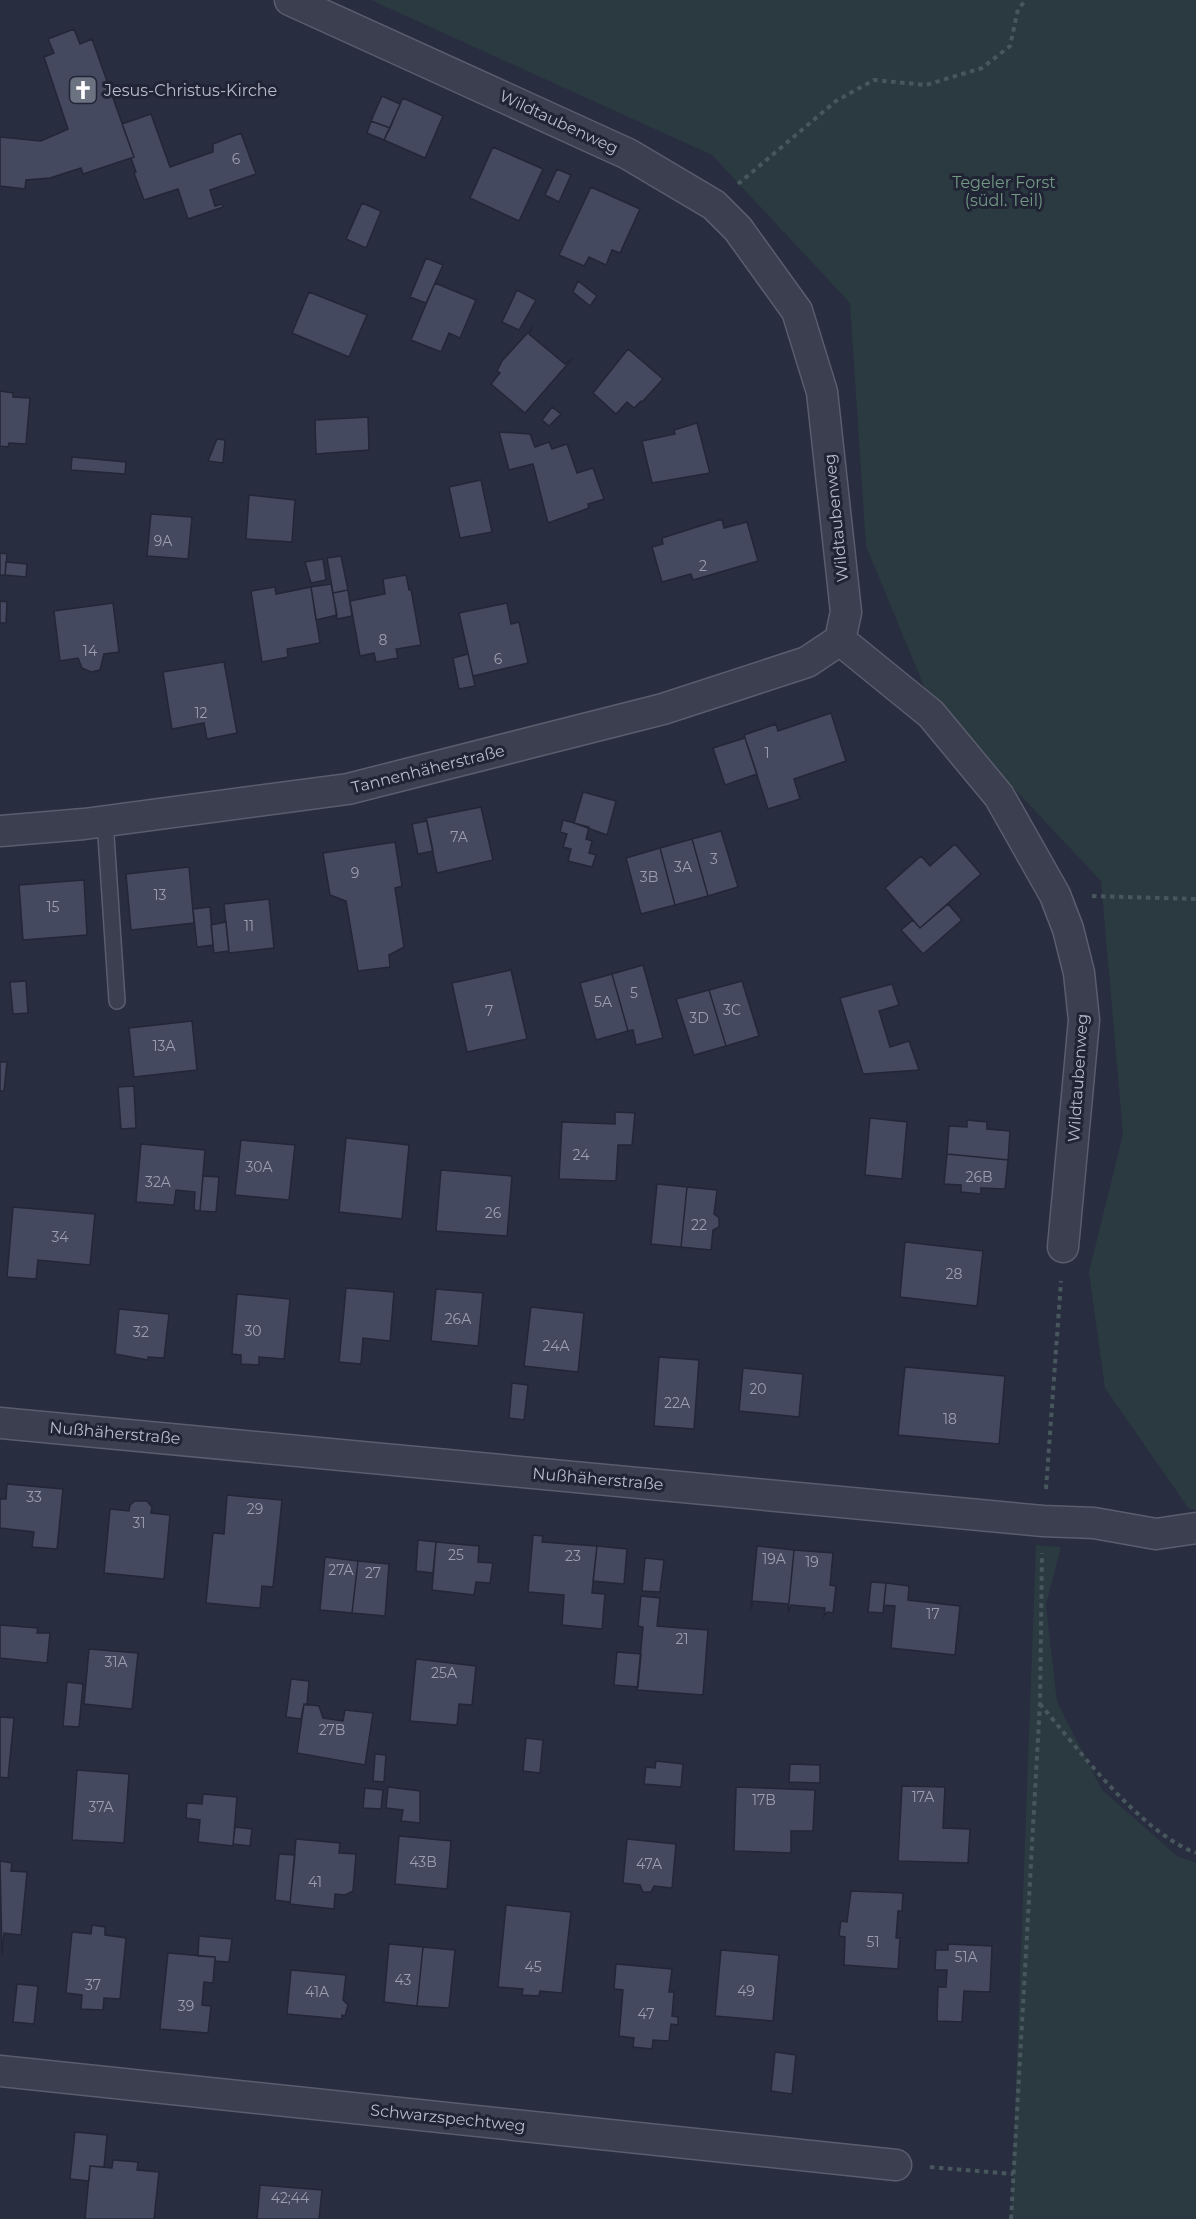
<svg xmlns="http://www.w3.org/2000/svg" width="1196" height="2219" font-family="Montserrat,sans-serif">
<style>
.green{fill:#2b3a41}
.building{fill:#45495f;stroke:#232637;stroke-width:1.5}
.lines{fill:none;stroke-linecap:round;stroke-linejoin:round}
.lane-casing{stroke:#5a5d6d;stroke-width:18}
.street-casing{stroke:#5a5d6d;stroke-width:33}
.path{stroke:#48565d;stroke-width:4;stroke-dasharray:4.5 4.5;stroke-linecap:butt}
.lane{stroke:#3c3f4f;stroke-width:15}
.street{stroke:#3c3f4f;stroke-width:30}
.labels{text-anchor:middle;dominant-baseline:central;stroke-width:6;stroke-linejoin:round;paint-order:stroke}
.number-label{font-size:14px;fill:#9c9eaf}
.poi-label{font-size:16px;fill:#b9bbca;stroke:#212435;text-anchor:start}
.street-label{font-size:16px;fill:#b9bbca;stroke:#212435}
.park-label{font-size:16px;fill:#729984;stroke:#212435}
</style>
<rect width="100%" height="100%" fill="#282d3f"/>
<path class="green" d="M371,0h825v1510l-7,-1 -84,-121 -16,-116 34,-138 -22,-253 -172,-183 -63,-152 -16,-243 -138,-148z
M1036,1545l25,2 -15,58 11,97 45,88 75,66 19,7v356h-185z"/>
<path class="building" d="M74,29l6,15 12,-5 42,118 -51,17 -2,-6 -31,10 -24,2 -1,9 -25,-3v-49l41,4 27,-12 -24,-72 10,-4 -6,-14z
M382,96l18,8 -10,24 -19,-7z
M403,98l40,18 -18,42 -41,-18z
M151,114l19,53 43,-15v-8l28,-11 15,41 -46,16 5,16 7,-2 1,3 -35,12 -10,-30 -34,11 -10,-27 2,-1 -5,-14 3,-1 -12,-33z
M371,121l19,7 -6,12 -17,-7z
M493,147l50,22 -24,52 -49,-23z
M557,169l14,6 -12,27 -14,-7z
M591,187l49,22 -20,44 -8,-3 -6,15 -17,-8 -5,9 -25,-11z
M362,203l19,8 -15,37 -20,-9z
M426,258l17,7 -17,38 -16,-6z
M578,281l19,15 -7,10 -17,-14z
M435,283l41,17 -16,38 -11,-5 -8,19 -30,-12z
M517,290l19,10 -17,30 -17,-8z
M309,292l58,23 -18,42 -57,-24z
M533,327l-4,7 36,30 7,-5 -47,54 -34,-29 9,-11 -3,-2 5,-10z
M628,349l35,30 -21,23 -1,-1 -7,7 -7,-6 -11,12 -23,-21z
M0,391l13,2v4l17,1 -4,46 -17,-1 -1,4 -8,-1z
M552,407l9,7 -12,12 -7,-6z
M368,417l1,33 -53,4 -1,-34z
M697,423l13,50 -58,10 -10,-42 33,-7 -1,-4z
M499,432l31,2 5,13 14,-5 3,7 15,-5 10,29 16,-5 11,31 -16,5 1,4 -41,15 -15,-59 -24,6z
M217,439l8,1 -2,23 -15,-2z
M72,457l54,5 -1,12 -54,-4z
M481,480l11,52 -32,6 -11,-51z
M249,495l46,5 -3,42 -46,-3z
M151,514l41,3 -4,42 -41,-3z
M722,519l2,9 23,-6 11,39 -65,19 -2,-6 -29,8 -10,-35 11,-3 -1,-6z
M0,553l7,1 -2,21h-5z
M341,556l7,34 -15,3 -6,-35z
M323,559l3,21 -15,3 -6,-21z
M6,562l21,2 -1,13 -21,-2z
M406,575l3,15 2,-1 10,56 -25,4 2,9 -22,4 -2,-9 -14,3 -10,-55 35,-7 -2,-15z
M331,584l6,31 -21,5 -5,-33z
M275,587l1,7 35,-7 9,56 -33,6 1,8 -26,5 -11,-71z
M348,590l4,26 -15,3 -4,-26z
M0,601l7,1 -1,21h-6z
M113,603l6,49 -15,2 -4,16 -9,2 -9,-4 -4,-10 -18,3 -6,-50z
M507,603l4,21 8,-2 9,41 -55,13 -14,-63z
M468,654l7,32 -16,3 -6,-31z
M224,662l13,71 -30,6 -3,-16 -32,6 -9,-57z
M831,713l15,48 -52,18 6,20 -32,10 -24,-74 32,-11 2,7z
M745,738l12,36 -32,11 -12,-37z
M583,792l33,9 -9,34 -33,-12z
M481,807l12,53 -56,13 -11,-55z
M563,820l26,7 -3,12 6,2 -3,12 7,2 -4,12 -24,-6 3,-12 -8,-2 4,-13 -7,-2z
M427,821l6,30 -15,3 -6,-30z
M721,831l17,56 -30,9 -16,-57z
M692,839l16,57 -33,9 -15,-57z
M395,842l7,44 -7,2 9,59 -15,8 1,12 -32,4 -12,-70 -16,-6 -7,-42z
M955,844l26,30 -61,54 -35,-40 36,-32 9,10z
M660,848l15,57 -34,9 -15,-56z
M189,867l5,56 -63,7 -5,-56z
M84,880l3,55 -64,5 -4,-55z
M269,899l5,49 -45,5 -5,-49z
M948,904l14,16 -39,34 -22,-24 12,-10 7,8z
M210,907l3,38 -16,2 -4,-38z
M226,922l3,29 -15,2 -3,-28z
M643,965l20,73 -27,7 -3,-15 -5,1 -16,-57z
M511,970l16,69 -60,13 -15,-69z
M612,974l16,57 -32,9 -16,-57z
M26,981l2,32 -15,1 -3,-32z
M742,981l17,55 -33,10 -17,-56z
M892,984l7,21 -20,6 11,36 19,-6 10,29 -56,4 -23,-76z
M709,990l17,56 -32,9 -18,-56z
M192,1021l5,49 -63,7 -5,-49z
M0,1062h7l-3,29h-4z
M134,1086l2,42 -15,1 -3,-42z
M615,1112l20,1 -3,32h-14l-2,36 -57,-2 3,-57 53,2z
M870,1118l37,4 -5,57 -37,-4z
M967,1120l20,2v7l23,2 -2,29 -61,-6 2,-28 18,1z
M346,1138l63,7 -7,74 -63,-7z
M241,1140l54,5 -6,55 -54,-5z
M141,1144l64,6 -5,61 -6,-1 1,-18 -19,-2 -2,15 -38,-3z
M947,1154l61,6 -3,29 -24,-1v6l-20,-2v-7l-17,-1z
M441,1170l71,6 -5,60 -71,-5z
M203,1176l16,1 -3,35 -16,-1z
M657,1184l30,3 -6,60 -30,-3z
M687,1187l30,3 -3,24 5,4v9l-6,3 -2,20 -30,-3z
M13,1207l82,7 -5,51 -52,-5 -2,19 -29,-2z
M905,1242l78,9 -6,55 -77,-9z
M346,1288l48,4 -4,49 -27,-3 -2,26 -22,-2z
M436,1289l47,4 -5,53 -47,-5z
M237,1294l53,5 -6,60 -25,-2v8l-18,-1v-9l-9,-1z
M531,1307l53,6 -6,59 -54,-6z
M119,1309l50,5 -5,44 -16,-1v3l-33,-6z
M659,1357l40,3 -5,69 -40,-3z
M905,1367l100,9 -6,68 -101,-9z
M743,1368l60,6 -4,43 -60,-6z
M512,1383l16,2 -4,35 -15,-2z
M7,1484l56,5 -6,60 -25,-2 2,-15 -34,-4v-29h6z
M227,1495l55,5 -9,87 -11,-1 -2,22 -54,-5 7,-70 11,1z
M135,1501h12l5,6 -1,6 19,2 -6,64 -60,-6 6,-64 19,2 1,-6z
M533,1535l10,1 -1,6 55,4 -5,47 13,1 -3,35 -40,-4 2,-30 -36,-3z
M418,1540l18,2 -3,31 -17,-2z
M436,1542l43,4 -1,16 15,1 -3,20 -14,-1 -2,13 -42,-5z
M597,1546l30,3 -3,35 -31,-3z
M757,1546l37,4 -6,63v-9l-35,-3 -2,8z
M794,1550l39,3 -3,32 6,1 -3,27 -6,-1 -3,4 1,-8 -34,-3 -3,8z
M325,1557l33,4 -6,52 -32,-3z
M645,1558l19,2 -4,32 -18,-1z
M358,1561l31,3 -4,52 -33,-3z
M871,1582l15,1 -3,30 -15,-1z
M886,1583l23,3 -1,14 52,6 -5,49 -64,-7 4,-42 -11,-1z
M641,1596l19,2 -3,28 51,4 -5,65 -66,-5 6,-63 -5,-1z
M0,1625l38,3 -1,5h13l-3,30 -47,-5z
M89,1649l49,4 -6,56 -48,-5z
M617,1652l24,2 -3,33 -24,-2z
M416,1659l60,7 -4,39 -13,-1 -2,21 -47,-4z
M291,1679l18,2 -2,24 -3,-1 -3,15 -15,-2z
M67,1682l16,2 -4,43 -16,-1z
M304,1704l15,2 4,12 20,3 2,-11 28,3 -8,52 -68,-12z
M0,1717l14,1 -6,60 -8,-1z
M526,1738l17,2 -3,33 -17,-2z
M375,1754l11,1 -2,27 -11,-1z
M656,1761l27,3 -2,23 -37,-3 2,-17 9,1z
M790,1764l30,1v18l-31,-1z
M77,1770l52,4 -5,69 -52,-3z
M902,1786l43,1 -2,41 27,1 -2,34 -70,-2z
M388,1787l32,4v32l-19,-2 2,-11 -17,-2z
M736,1787l79,3 -2,41h-22v22l-57,-2z
M365,1788l18,2 -2,19 -18,-1z
M203,1794l34,3 -4,49 -35,-4 2,-22 -14,-2 1,-15 15,1z
M235,1827l17,2 -2,17 -17,-2z
M399,1836l52,5 -4,48 -52,-5z
M296,1839l44,4 -1,10 17,1 -3,37 -8,4 -10,-1 -1,15 -44,-5z
M627,1839l49,5 -4,44 -18,-2 -3,6h-8l-3,-7 -17,-2z
M279,1854l16,1 -5,47 -15,-2z
M0,1861l12,2 -1,8 16,1 -6,63 -17,-2 -2,22z
M851,1891l52,2 -1,18h-4l-2,27h4l-2,31 -54,-4 1,-28 -6,-1 2,-15 6,1z
M506,1905l65,7 -9,81 -22,-2 -1,5 -17,-1 1,-6 -25,-2z
M92,1925l13,2v8l21,3 -6,61 -16,-1 -1,12 -22,-1 1,-14 -16,-2 6,-61 19,2z
M199,1936l33,3 -3,23 -14,-1v-4l-17,-1z
M389,1944l34,3 -6,59 -33,-4z
M948,1944l44,2 -2,46 -26,-1 -2,31 -25,-1 1,-34h8l1,-17h-12l1,-20h12z
M423,1947l32,3 -6,58 -32,-2z
M721,1950l58,5 -6,66 -58,-5z
M168,1953l47,4 -2,26 -9,-1 -2,23 9,1 -3,27 -48,-4z
M616,1964l56,5 -3,23h5l-2,24 6,1v8l-7,-1 -2,17 -16,-1 -1,9 -19,-2 1,-9 -15,-2 4,-46 -9,-1z
M291,1970l55,5 -3,25 5,5 -3,11 -3,-1v4l-55,-5z
M17,1984l21,2 -4,38 -21,-2z
M775,2052l21,3 -4,39 -21,-3z
M75,2132l32,3 -3,32 -14,-1 -1,15 -19,-2z
M113,2160l25,2 -1,8 22,2 -5,47h-69l5,-53 22,2z
M260,2185l62,5 -3,29h-62z"/>
<g class="lines">
<g class="lane-casing">
<path id="lane" d="M105,821l12,180"/>
</g>
<g class="street-casing">
<path id="street" d="M290,0l338,154 86,51 24,24 59,82 25,81 24,220 -6,28
M840,640l91,74 68,82 56,99 13,34 11,44 5,47 -21,227
M0,831l84,-7 264,-35 315,-80 144,-47 33,-22
M0,1423l1043,98 51,2 62,11 40,-6
M0,2071l896,94"/>
</g>
<path class="path" d="M738,184l98,-83 38,-21 52,5 56,-17 28,-22 8,-37 8,-9
M1092,896l104,3
M1046,1489l15,-208
M1040,1704c40,47 99,127 156,149
M930,2167l83,7
M1011,2219l29,-516 2,-150"/>
<use href="#lane" class="lane"/>
<use href="#street" class="street"/>
</g>
<defs>
<g id="church-square" transform="scale(1.5)"><rect x="-9" y="-9" width="18" height="18" rx="4" fill="#6b7280" stroke="#212435"/><path d="M-1.2-6h2.4v3.5h3.3v2.4h-3.3V6h-2.4V-.1h-3.3v-2.4h3.3Z" fill="#fff"/></g>
</defs>
<g fill-rule="evenodd">
<use href="#church-square" x="83" y="90"/>
</g>
<g class="labels">
<g class="number-label">
<text x="236" y="159">6</text>
<text x="163" y="541">9A</text>
<text x="703" y="566">2</text>
<text x="383" y="640">8</text>
<text x="90" y="651">14</text>
<text x="498" y="659">6</text>
<text x="201" y="713">12</text>
<text x="767" y="753">1</text>
<text x="459" y="837">7A</text>
<text x="714" y="859">3</text>
<text x="683" y="867">3A</text>
<text x="355" y="873">9</text>
<text x="649" y="877">3B</text>
<text x="160" y="895">13</text>
<text x="53" y="907">15</text>
<text x="249" y="926">11</text>
<text x="634" y="993">5</text>
<text x="603" y="1002">5A</text>
<text x="732" y="1010">3C</text>
<text x="489" y="1011">7</text>
<text x="699" y="1018">3D</text>
<text x="164" y="1046">13A</text>
<text x="581" y="1155">24</text>
<text x="259" y="1167">30A</text>
<text x="979" y="1177">26B</text>
<text x="158" y="1182">32A</text>
<text x="493" y="1213">26</text>
<text x="699" y="1225">22</text>
<text x="60" y="1237">34</text>
<text x="954" y="1274">28</text>
<text x="458" y="1319">26A</text>
<text x="253" y="1331">30</text>
<text x="141" y="1332">32</text>
<text x="556" y="1346">24A</text>
<text x="758" y="1389">20</text>
<text x="677" y="1403">22A</text>
<text x="950" y="1419">18</text>
<text x="34" y="1497">33</text>
<text x="255" y="1509">29</text>
<text x="139" y="1523">31</text>
<text x="456" y="1555">25</text>
<text x="573" y="1556">23</text>
<text x="774" y="1559">19A</text>
<text x="812" y="1562">19</text>
<text x="341" y="1570">27A</text>
<text x="373" y="1573">27</text>
<text x="933" y="1614">17</text>
<text x="682" y="1639">21</text>
<text x="116" y="1662">31A</text>
<text x="444" y="1673">25A</text>
<text x="332" y="1730">27B</text>
<text x="923" y="1797">17A</text>
<text x="764" y="1800">17B</text>
<text x="101" y="1807">37A</text>
<text x="423" y="1862">43B</text>
<text x="649" y="1864">47A</text>
<text x="315" y="1882">41</text>
<text x="873" y="1942">51</text>
<text x="966" y="1957">51A</text>
<text x="533" y="1967">45</text>
<text x="403" y="1980">43</text>
<text x="93" y="1985">37</text>
<text x="746" y="1991">49</text>
<text x="317" y="1992">41A</text>
<text x="186" y="2006">39</text>
<text x="646" y="2014">47</text>
<text x="290" y="2198">42;44</text>
</g>
<g class="poi-label">
<text x="104" y="90">Jesus-Christus-Kirche</text>
</g>
<g class="street-label">
<text transform="translate(559 122) rotate(25)">Wildtaubenweg</text>
<text transform="translate(836 518) rotate(-96)">Wildtaubenweg</text>
<text transform="translate(428 769) rotate(-14)">Tannenhäherstraße</text>
<text transform="translate(1078 1078) rotate(-86)">Wildtaubenweg</text>
<text transform="translate(115 1433) rotate(5)">Nußhäherstraße</text>
<text transform="translate(598 1479) rotate(5)">Nußhäherstraße</text>
<text transform="translate(448 2118) rotate(6)">Schwarzspechtweg</text>
</g>
<g class="park-label">
<text x="1004" y="182">Tegeler Forst<tspan x="1004" dy="18">(südl. Teil)</tspan></text>
</g>
</g>
</svg>
